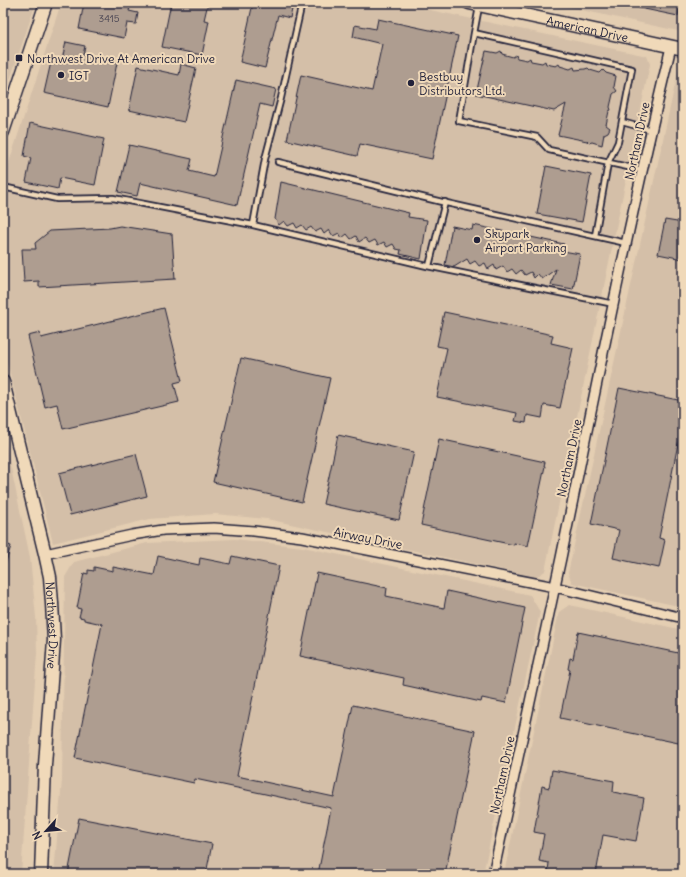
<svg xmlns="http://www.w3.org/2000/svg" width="686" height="877" font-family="Delius,sans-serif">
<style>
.built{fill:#d4bfa8}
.building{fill:#ae9d90;stroke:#22223b}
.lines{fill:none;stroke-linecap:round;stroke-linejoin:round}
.lane-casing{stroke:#22223b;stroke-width:8}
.street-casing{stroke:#22223b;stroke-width:12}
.secondary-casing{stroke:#22223b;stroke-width:15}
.lane{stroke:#f0d9b9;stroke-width:4.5}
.street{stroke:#f0d9b9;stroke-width:9}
.secondary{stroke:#f0d9b9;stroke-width:12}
.poi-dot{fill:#22223b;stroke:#f0d9b9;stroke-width:1.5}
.labels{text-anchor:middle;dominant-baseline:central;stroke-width:4;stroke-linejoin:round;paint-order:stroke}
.number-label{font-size:10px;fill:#454150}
.street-label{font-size:12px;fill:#22223b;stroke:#f0d9b9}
.poi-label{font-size:12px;fill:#22223b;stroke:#f0d9b9;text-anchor:start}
</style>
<rect width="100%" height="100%" fill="#e4ceb2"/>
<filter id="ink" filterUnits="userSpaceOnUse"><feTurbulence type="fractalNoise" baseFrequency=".025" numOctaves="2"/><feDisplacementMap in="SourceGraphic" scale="8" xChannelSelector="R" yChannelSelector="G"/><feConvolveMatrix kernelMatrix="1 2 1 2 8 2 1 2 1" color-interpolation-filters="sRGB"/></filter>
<g filter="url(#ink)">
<path class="built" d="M3,3h33l-33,97z
M61,3h336l250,53 3,8 -105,507 -9,6 -269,-58 -52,-5 -65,5 -97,24 -50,-197v-165z
M549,3h134v29z
M683,69v538l-111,-24 -4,-10 110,-502z
M3,431l27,126 6,60 1,36 -16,221h-18z
M235,539l68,8 227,48 10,17 -57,262h-429l8,-94 3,-203 9,-15 73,-19z
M569,605l114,25v244h-179l55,-262z"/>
<path class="building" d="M84,3h47l-2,8 9,2 -2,11 -9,-1 -3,15 -45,-9z
M171,3h37l-4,17 5,1 -7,34 -40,-8z
M253,3h33l7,2 -3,13 -12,-3 -13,53 -25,-6z
M630,3h53v8l-4,-1 -1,6 -48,-10z
M378,19l80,17 -26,123 -72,-15 -3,12 -70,-16 14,-65 71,16 10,-47 -29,-7 2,-12 21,4z
M66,42l19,4 -2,9 34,8 -9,44 -64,-14 7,-31 10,2z
M486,51l11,2 4,-2 1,3 11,3 3,-2 1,3 10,2 3,-2 1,3 11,2 3,-2 1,3 10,2 3,-2 1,2 10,3 4,-2 1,3 10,-1 3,-1 2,2 10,3 3,-3 3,3 10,3 -2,11 3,4 -4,3 -3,13 1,3 -2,1 -3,14 4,3 -2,4 -4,2 -2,11 -10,-3 -3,1 -2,-2 -29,-6 8,-31 -12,7 -78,-17z
M181,64l15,4 -12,54 -55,-12 9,-44 41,9z
M236,80l40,9 -4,18 -12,-3 -23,101 -97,-22 -3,13 -19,-4 11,-47 63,14 -3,12 25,6z
M30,123l74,16 -9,46 -35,-7 -2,11 -32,-7 5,-24 -7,-2z
M546,166l45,9 -9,47 -45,-8z
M281,182l128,31 -1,4 19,3 -6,39 -21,-5 1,-4 -5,-1 -3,-5 -6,3 -3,-5 -6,3 -3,-5 -6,3 -4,-5 -6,4 -3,-6 -5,3 -4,-5 -5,4 -3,-5 -6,3 -4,-6 -5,4 -3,-5 -6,3 -4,-5 -5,3 -4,-5 -5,3 -3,-5 -6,3 -4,-5 -5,4 -4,-6z
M665,220l18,3v36l-25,-5z
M473,225l91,19 -1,7 17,3 -7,35 -22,-4 5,-16 -14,10 -4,-5 -4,4 -3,-6 -6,3 -4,-5 -5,4 -4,-5 -5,3 -4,-6 -7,4 -2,-5 -6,4 -3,-6 -6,3 -4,-5 -5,3 -3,-5 -13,8 -9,-2 7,-39 20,4z
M120,226l52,8 3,45 -136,8v-6l-15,1 -2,-33h14l-1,-6 15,-12 60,-3z
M164,308l18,73 -8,2 5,19 -116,27 -6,-25 -12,3 -17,-71 12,-3 1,5z
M444,312l109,23 -2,8 22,5 -13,60 -16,-3 -2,13 -15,-3 -1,8 -11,-2 2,-8 -80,-16 10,-49 -10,-2z
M241,358l89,20 -28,124 -89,-20z
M619,388l64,13v18l-24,119 6,2 -6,28 -46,-10 6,-28 -28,-6z
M338,435l76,17 -15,68 -76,-16z
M439,439l106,23 -1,4h1l-17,80 -14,-3v2l-93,-20z
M136,454l11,42 -77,19 -11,-42z
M3,543l8,3 -7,22h-1z
M158,556l41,9 1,-7 30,6 2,-8 47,10 -42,210 97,21 19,-92 122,26 -30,143h-127l13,-66 -136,-29 -1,4 -119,-25 27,-134 -18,-4v-2l-5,-1 2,-8 -4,-1 7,-35 4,1v-4l6,1v-4l19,4v-4l41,8z
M317,573l70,15 -1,8 58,12 3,-17 78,17 -19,95 -24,-5 -1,4 -78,-17 1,-7 -104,-22z
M578,632l105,22v90l-123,-26 10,-48 -2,-1 2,-11 3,1z
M552,770l62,11 -1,11 31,6 -8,43 -33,-6 -7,39h-34l-14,-3 1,-8 -10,-2 5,-27 -10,-2 8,-46 7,2z
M79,818l133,26 -6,30h-138z"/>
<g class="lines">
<g class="lane-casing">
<path id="lane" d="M479,7l-5,26 158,36 -14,73 -10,21 -13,73
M474,33l-15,88 78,16 12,13 93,20
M622,122l29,8
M278,162l164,40 184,41
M3,187l54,12 56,-1 140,27 12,-66 16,-61 21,-95
M253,225l174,41 187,38
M429,266l16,-64"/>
</g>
<g class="street-casing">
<path id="street" d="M45,554l87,-19 31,-5 51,-2 40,3 48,6 253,50 128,31
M493,874c23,-105 46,-210 68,-316 35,-171 69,-342 110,-511"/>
</g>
<g class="secondary-casing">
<g id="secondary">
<path id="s1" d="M469,3l214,46"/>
<path d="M3,132l43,-129"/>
<path id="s2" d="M3,382l42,172 5,23 2,26 2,37 -9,125 -4,109"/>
</g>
</g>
<use href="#lane" class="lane"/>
<use href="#street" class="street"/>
<use href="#secondary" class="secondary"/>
</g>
</g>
<g class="poi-dot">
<rect x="15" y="54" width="8" height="8" rx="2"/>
<circle cx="61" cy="75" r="4"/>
<circle cx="411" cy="83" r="4"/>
<circle cx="477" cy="240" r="4"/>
</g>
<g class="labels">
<g class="number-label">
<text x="109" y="18">3415</text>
</g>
<g class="street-label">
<text stroke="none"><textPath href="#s1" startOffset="121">American Drive</textPath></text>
<text transform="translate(637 141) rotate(-78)">Northam Drive</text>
<text transform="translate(569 458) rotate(-78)">Northam Drive</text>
<text transform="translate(368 538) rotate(11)">Airway Drive</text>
<text stroke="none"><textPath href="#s2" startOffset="249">Northwest Drive</textPath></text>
<text transform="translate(502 775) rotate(-78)">Northam Drive</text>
</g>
<g class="poi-label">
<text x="27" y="58">Northwest Drive At American Drive</text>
<text x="69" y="75">IGT</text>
<text x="419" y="76">Bestbuy<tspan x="419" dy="14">Distributors Ltd.</tspan></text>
<text x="485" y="233">Skypark<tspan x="485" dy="14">Airport Parking</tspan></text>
</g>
</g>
<rect width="686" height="877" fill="none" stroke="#f0d9b9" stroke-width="16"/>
<rect x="8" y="8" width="670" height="861" fill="none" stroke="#22223b" stroke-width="1.5" filter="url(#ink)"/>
<g transform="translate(46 831) rotate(243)" stroke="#f0d9b9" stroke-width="3" paint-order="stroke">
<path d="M0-3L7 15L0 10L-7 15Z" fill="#22223b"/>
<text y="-6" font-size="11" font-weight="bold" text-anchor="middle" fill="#22223b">N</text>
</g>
</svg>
